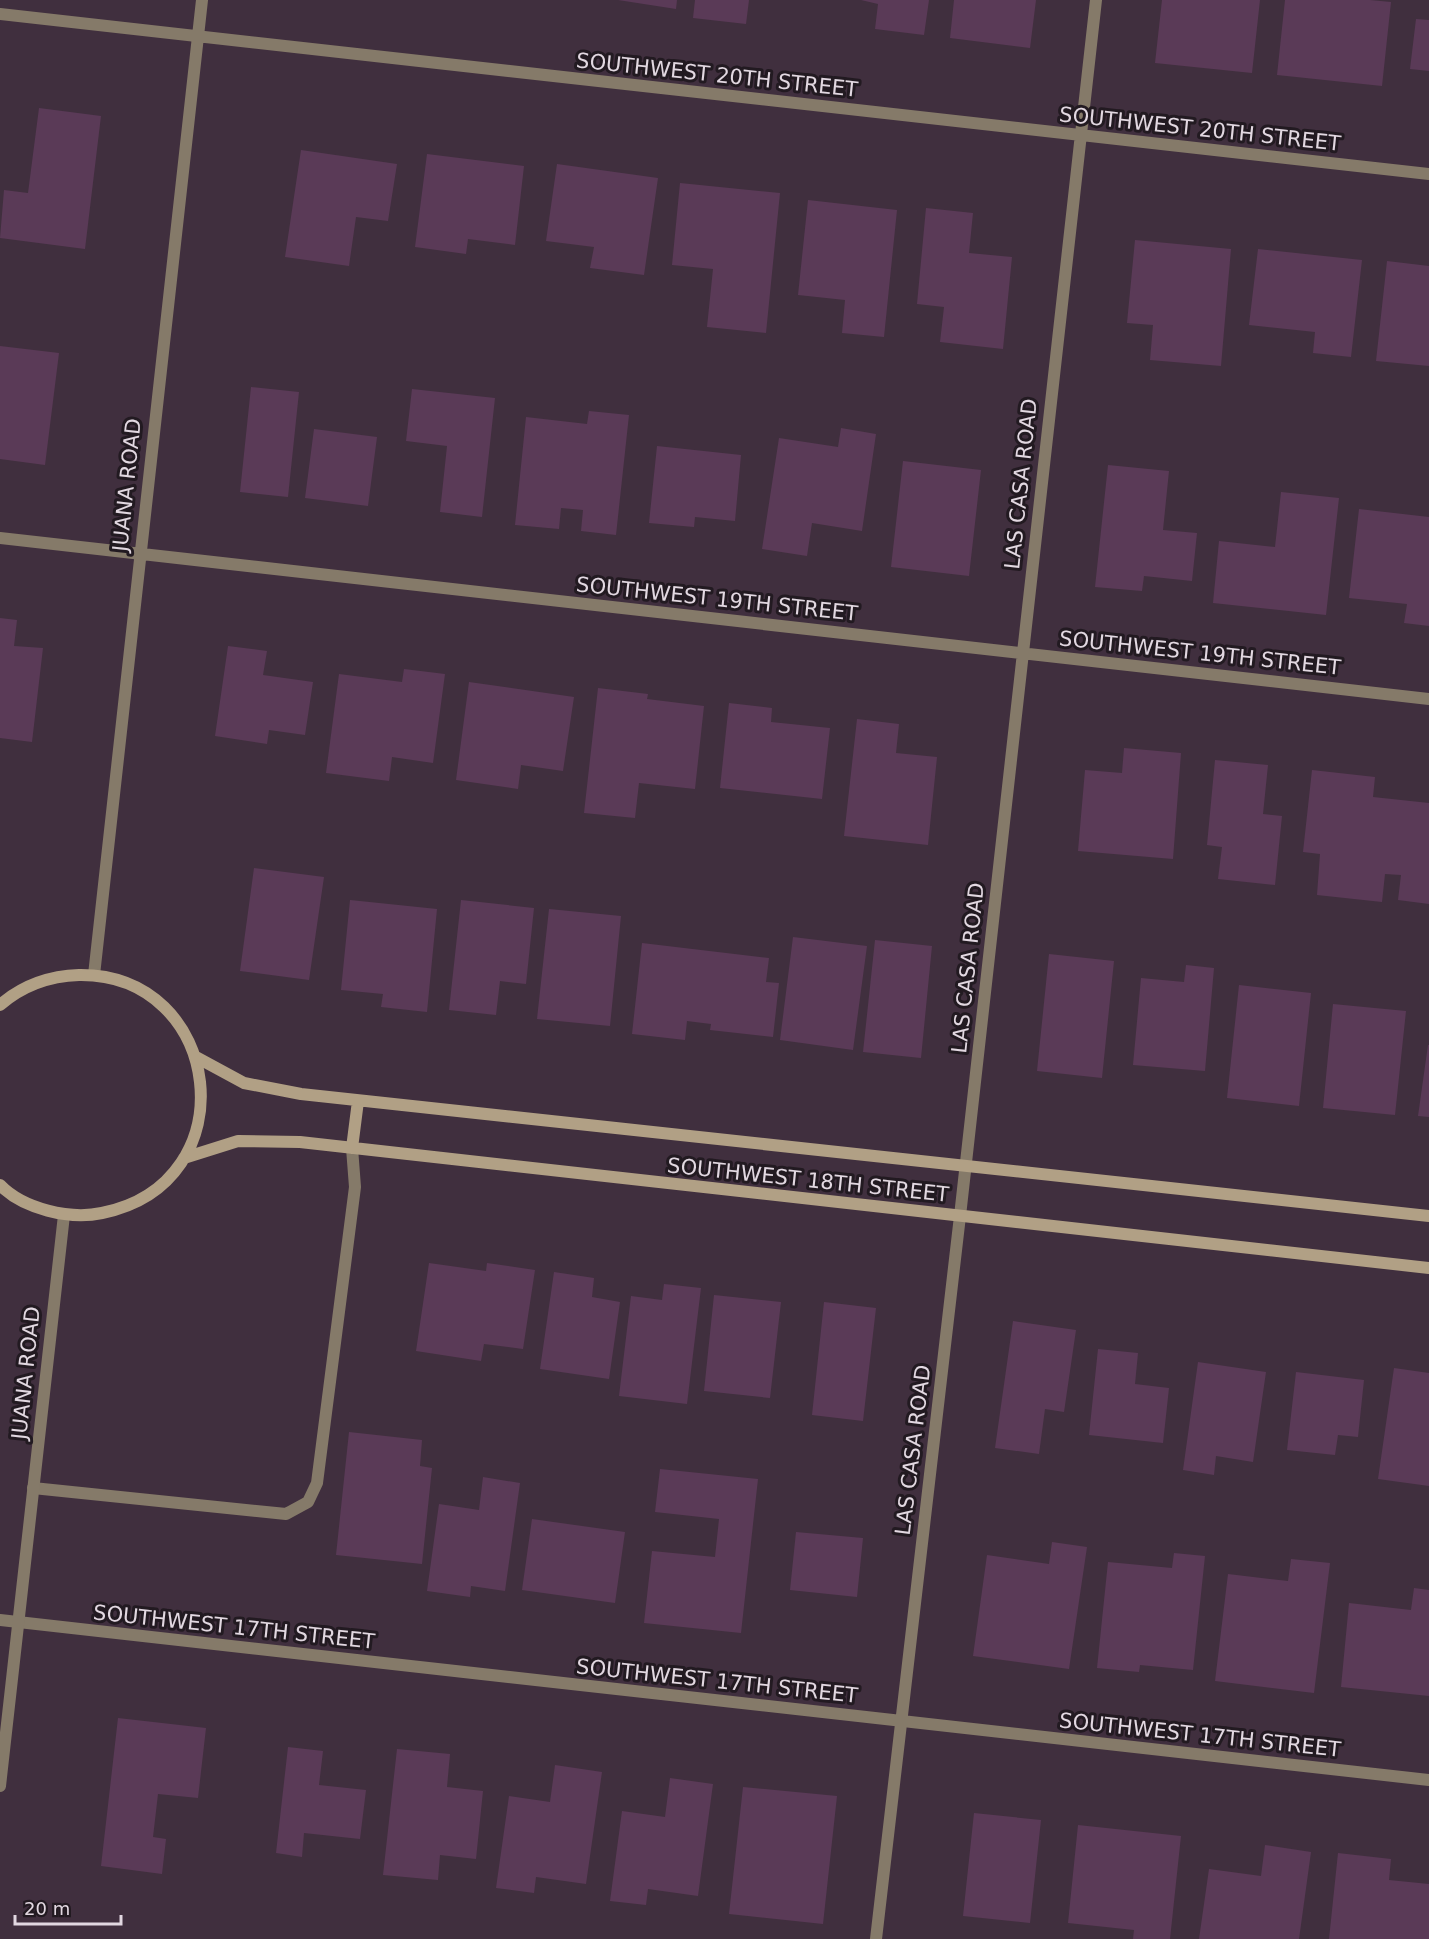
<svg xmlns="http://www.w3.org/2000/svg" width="1429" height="1939" font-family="'DejaVu Sans',sans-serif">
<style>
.building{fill:#5a3a57}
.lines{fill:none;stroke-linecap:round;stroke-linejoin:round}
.service{stroke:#857a69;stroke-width:12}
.minor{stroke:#857a69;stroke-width:12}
.tertiary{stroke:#857a69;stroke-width:12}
.secondary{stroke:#b1a085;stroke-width:12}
.labels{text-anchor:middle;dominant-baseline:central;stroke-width:6;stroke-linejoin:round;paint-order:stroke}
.street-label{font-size:21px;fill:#e2d8e1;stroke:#221a21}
</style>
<rect width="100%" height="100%" fill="#402f3e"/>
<path class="building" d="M618,0h59l-1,9z
M695,0h54l-3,24 -53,-6z
M861,0h68l-5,35 -49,-6 3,-25z
M954,0h82l-6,48 -80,-10z
M1162,0h98l-8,73 -97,-10z
M1285,0h85l21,2 -9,84 -105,-11z
M1416,19l13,1v51l-19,-2z
M39,108l62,8 -16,133 -85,-11 4,-48 24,3z
M301,150l96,14 -9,57 -32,-4 -7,49 -64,-9z
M427,154l97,12 -9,79 -47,-6 -2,15 -51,-7z
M557,164l101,14 -14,97 -54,-7 4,-21 -48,-6z
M680,183l100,10 -14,140 -59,-6 6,-58 -41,-4z
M808,200l89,10 -13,127 -42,-4 3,-33 -47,-5z
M926,208l47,5 -4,40 43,4 -9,92 -63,-7 4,-35 -27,-3z
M1135,240l96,9 -10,117 -71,-6 3,-35 -26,-2z
M1258,249l104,11 -11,97 -38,-4 2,-21 -66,-7z
M1387,261l42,5v100l-53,-5z
M0,346l59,7 -14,112 -45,-6z
M251,387l48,5 -11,105 -48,-5z
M412,389l83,9 -13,119 -42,-5 7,-66 -41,-5z
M589,411l40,4 -13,120 -35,-4 2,-21 -22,-2 -2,21 -44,-4 11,-108 61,7z
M841,428l35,6 -14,97 -50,-8 -5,33 -45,-7 17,-111 59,9z
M314,429l63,8 -9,69 -63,-8z
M657,446l84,9 -6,66 -40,-4 -1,10 -45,-4z
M903,461l78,9 -12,106 -78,-9z
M1108,465l61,6 -6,59 34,3 -5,48 -48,-5 -2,15 -47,-4z
M1281,492l58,6 -13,117 -113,-12 6,-62 56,6z
M1359,509l70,8v109l-25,-3 3,-19 -58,-6z
M0,618l17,2 -3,26 29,2 -11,94 -32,-4z
M228,646l39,5 -4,24 50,7 -8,53 -36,-5 -2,14 -52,-8z
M404,669l41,5 -12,89 -41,-6 -3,24 -63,-8 13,-99 63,8z
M469,682l105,15 -11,74 -42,-6 -3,24 -62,-9z
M598,688l50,6 -1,5 57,7 -9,83 -56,-6 -4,35 -51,-5z
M729,703l43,5 -1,14 59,6 -8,71 -102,-11z
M857,719l42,5 -3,29 41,4 -9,88 -84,-9z
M1124,748l57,5 -8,106 -95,-8 7,-81 37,3z
M1215,760l53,5 -5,49 19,2 -7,69 -57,-6 4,-32 -15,-2z
M1312,770l63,7 -2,20 56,6v101l-31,-4 3,-25 -16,-1 -3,28 -65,-7 3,-41 -17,-2z
M254,868l70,9 -15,103 -69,-9z
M350,900l87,9 -10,103 -46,-5 2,-13 -42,-4z
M461,900l73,8 -8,76 -26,-3 -4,34 -47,-5z
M549,909l72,7 -11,110 -73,-7z
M793,937l74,9 -14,104 -73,-10z
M875,940l57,6 -11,112 -58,-6z
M642,943l127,15 -3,24 13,1 -6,54 -63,-7 1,-6 -24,-3 -2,19 -53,-6z
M1049,954l65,7 -12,117 -65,-7z
M1186,965l28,3 -9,103 -72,-6 8,-87 43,4z
M1239,985l72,8 -12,113 -72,-8z
M1333,1004l73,7 -11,104 -72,-7z
M1428,1045h1v72l-11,-1z
M429,1263l57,8 1,-8 48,7 -12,79 -39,-5 -3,17 -65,-10z
M554,1272l40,6 -2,19 28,5 -11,77 -69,-10z
M664,1284l37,4 -14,116 -68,-8 12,-100 31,4z
M714,1295l67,7 -11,96 -66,-7z
M824,1302l52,6 -13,113 -51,-6z
M1013,1321l63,9 -12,82 -19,-3 -6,45 -44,-6z
M1098,1349l40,4 -3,31 34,4 -6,55 -74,-8z
M1198,1362l68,10 -13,90 -37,-6 -2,19 -31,-5z
M1394,1368l35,5v113l-51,-7z
M1296,1372l68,8 -6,57 -20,-2 -3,20 -48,-5z
M349,1432l73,8 -2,26 12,2 -10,96 -86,-9z
M660,1469l98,10 -17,154 -97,-10 8,-72 63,6 4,-38 -64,-7z
M483,1477l37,6 -15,108 -34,-5 -1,11 -43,-6 12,-87 40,6z
M532,1519l93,13 -10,71 -93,-13z
M796,1532l67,6 -6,59 -67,-7z
M1052,1542l35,5 -18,122 -96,-13 14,-101 62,9z
M1174,1553l31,3 -12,114 -53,-5 -1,7 -42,-4 11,-106 64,6z
M1291,1559l39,4 -16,130 -99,-12 13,-107 60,7z
M1414,1588l15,2v106l-88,-9 8,-84 62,7z
M118,1718l88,10 -8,70 -40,-4 -5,43 13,2 -4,35 -61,-8z
M288,1747l35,4 -4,34 47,5 -6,49 -56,-6 -2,24 -26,-4z
M397,1749l53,5 -3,33 36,4 -7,68 -36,-4 -2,25 -55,-5z
M555,1765l47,7 -16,112 -50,-7 -2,16 -38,-5 13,-92 41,6z
M670,1778l43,6 -15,112 -50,-7 -2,16 -36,-4 12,-90 43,6z
M743,1787l94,9 -14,128 -94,-10z
M974,1813l67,7 -11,103 -67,-7z
M1078,1825l103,11 -11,103h-37l1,-9 -66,-7z
M1265,1845l46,7 -12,87h-100l10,-70 52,7z
M1338,1853l53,6 -2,21 40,4v55h-100z"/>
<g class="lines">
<path class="service" d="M33,1488l253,26 22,-12 9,-19 38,-296 -3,-39"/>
<path class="minor" d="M0,14l1429,160
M0,538l1429,161
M94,975l108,-975
M0,1620l1429,160
M876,1939l84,-723 136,-1216"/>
<path class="tertiary" d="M0,1786l64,-571"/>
<path class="secondary" d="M0,1005c23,-20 49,-29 79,-30 144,-2 171,208 23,238 -32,7 -79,-4 -102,-28
M196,1057l48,26 57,11 1128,122
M352,1148l6,-47
M184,1158l54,-17 62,1 1129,126"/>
</g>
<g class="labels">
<g class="street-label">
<text transform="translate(717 75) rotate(6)">SOUTHWEST 20TH STREET</text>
<text transform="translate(1200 129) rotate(6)">SOUTHWEST 20TH STREET</text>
<text transform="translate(1021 484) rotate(-84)">LAS CASA ROAD</text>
<text transform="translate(127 485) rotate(-84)">JUANA ROAD</text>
<text transform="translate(717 599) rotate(6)">SOUTHWEST 19TH STREET</text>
<text transform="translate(1200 653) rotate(6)">SOUTHWEST 19TH STREET</text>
<text transform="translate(968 968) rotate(-84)">LAS CASA ROAD</text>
<text transform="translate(808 1180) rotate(6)">SOUTHWEST 18TH STREET</text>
<text transform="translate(26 1373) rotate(-84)">JUANA ROAD</text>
<text transform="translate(913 1450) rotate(-83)">LAS CASA ROAD</text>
<text transform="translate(234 1627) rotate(6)">SOUTHWEST 17TH STREET</text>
<text transform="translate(717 1681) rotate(6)">SOUTHWEST 17TH STREET</text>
<text transform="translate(1200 1735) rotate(6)">SOUTHWEST 17TH STREET</text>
</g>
</g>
<path d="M15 1915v9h106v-9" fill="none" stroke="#e2d8e1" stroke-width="3"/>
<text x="24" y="1915" font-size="18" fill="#e2d8e1" stroke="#221a21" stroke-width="4.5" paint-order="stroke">20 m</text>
</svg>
